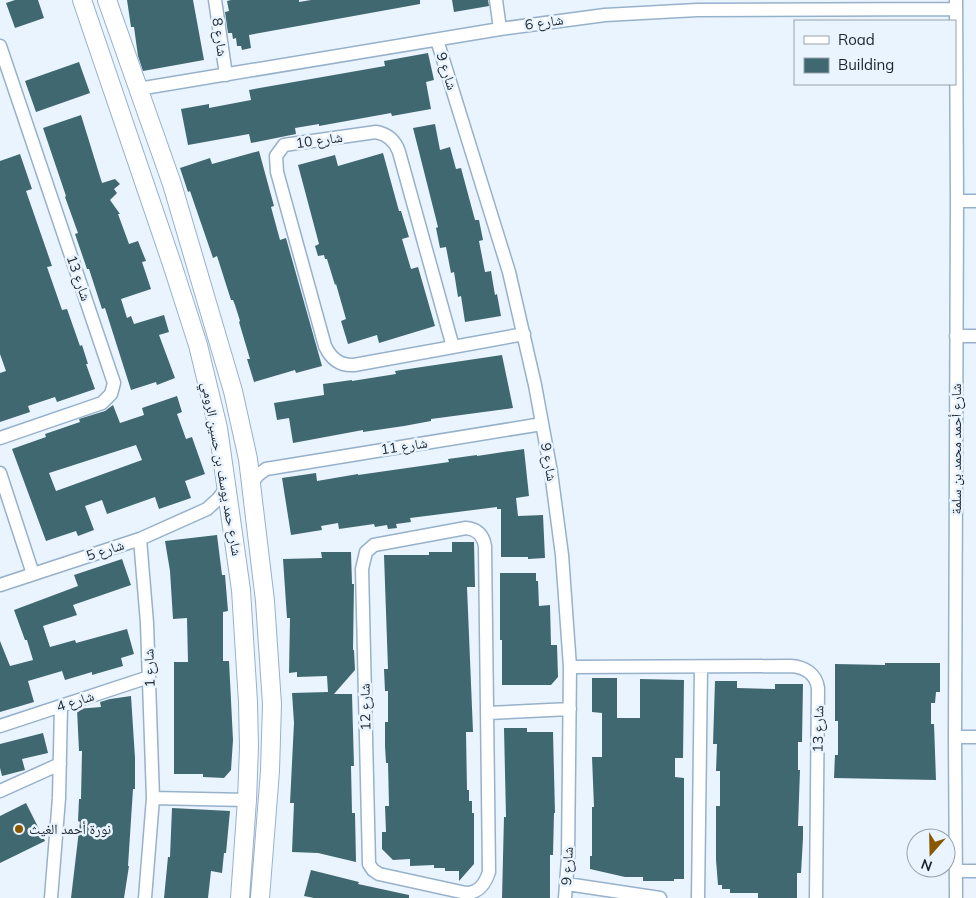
<svg xmlns="http://www.w3.org/2000/svg" width="976" height="898" viewBox="0 0 976 898" font-family="Mulish,'Noto Naskh Arabic',sans-serif">
<style>
.building{fill:#406870;fill-rule:evenodd}
.lines{fill:none;stroke-linecap:round;stroke-linejoin:round}
.street-casing{stroke:#97b1cb;stroke-width:15}
.secondary-casing{stroke:#97b1cb;stroke-width:20}
.street{stroke:#fff;stroke-width:12}
.secondary{stroke:#fff;stroke-width:18}
.poi-dot{fill:#895800;stroke:#e9f4fe;stroke-width:2}
.labels{text-anchor:middle;stroke-width:5;stroke-linejoin:round;paint-order:stroke}
.street-label{font-size:14px;fill:#1b252f;stroke:#e9f4fe}
.poi-label{font-size:14px;fill:#1b252f;stroke:#e9f4fe;text-anchor:start}
</style>
<rect width="100%" height="100%" fill="#e9f4fe"/>
<path class="building" d="M15,0H38L44,18L15,28L6,3Z
M127,0H193L204,60L143,71L138,56L134,27H131Z
M231,0H299V2L311,0H420V4L249,35L251,48L242,50L241,46H237L236,38L233,39L232,33H228L225,12L229,11L227,1Z
M452,0H488L489,6L454,12Z
M428,53L434,80L426,82L431,109L392,116L391,113L319,126V124L295,128L296,134L251,143L249,134L188,145L181,109L209,104V108L251,100L249,90L385,66L384,61Z
M79,62L90,93L36,112L25,81Z
M81,115L102,183L115,179L120,184L114,189L117,193L110,200L120,214H118L129,244L138,241L146,261L142,262L151,289L121,299L127,318L131,316L134,324L164,315L169,332L159,335L175,378L157,385L156,382L131,390L105,308L102,309L89,269H87L75,234L78,233L65,197L66,196L43,128Z
M435,124L440,150L450,147L456,169L461,168L475,220H479L483,240L479,241L485,272L491,271L495,295L497,294L501,316L465,322L461,296L458,297L454,272L451,273L446,247L440,248L436,228L438,227L413,128Z
M259,151L274,206L271,207L280,240L286,238L322,366L296,373L295,370L254,382L247,359H250L239,322L240,321L235,305L233,300H231L217,256L213,258L190,191L188,192L180,168L210,158L212,164Z
M383,153L399,211H401L409,237L402,239L411,269L418,267L435,326L379,343L377,335L348,344L341,321L346,319L336,284L335,285L327,259H325L324,255L318,256L315,246L319,244L298,165L335,155L338,166Z
M20,154L32,189L26,191L52,266L47,267L62,310L67,309L80,346L82,345L88,364H86L95,389L57,402L55,397L28,406L30,412L0,422V373L6,371L0,354V161Z
M502,355L513,408L431,419V421L404,426L363,432V430L293,443L289,418L277,420L274,403L324,395L323,384L352,380V381L396,374L395,371Z
M177,396L182,412L177,414L186,439L192,437L205,474L185,481L191,498L159,509L155,497L107,514L102,500L85,506L94,530L78,536L76,531L46,541L12,449L46,437L45,434L80,422L79,419L105,411L113,405L120,423L144,415L142,408ZM136,445L142,460L56,491L49,473Z
M524,449L529,496L516,498L518,516L543,515L545,558L528,559V557H501V509H497V507L410,518L411,522L396,524L397,528L388,529L387,525L375,527L374,524L339,529L338,523L321,526L322,530L291,535L282,478L316,473L317,481L358,474V475L449,462L448,459L477,455V456Z
M217,535L222,575H225L228,611L223,612V661H229L233,740L231,770L224,778L203,777V774H174V662H188L187,618L173,619L170,571L165,541Z
M452,542H474L475,587H467L473,732H466L467,790H469V801H472V813H474V864L459,881V871H445V868H434V865L410,866V859L393,860L382,849V832H386L385,806H389L388,763H386L385,746V722H388V691H385L384,669H388L384,555H429V552H452Z
M321,552H351L352,584H354L353,650H354L355,670L334,694H352L354,766H351L352,813H355L356,862L318,853L292,852L294,803H290L294,723L292,693L328,692L327,676L297,677V672L289,673L290,618H287L283,559L322,558Z
M122,559L131,585L73,605L77,615L43,626L50,647L75,640L76,643L127,629L134,654L121,658L123,666L92,675V672L65,680L62,671L28,681L34,702L0,712V641L10,666L33,660L27,640H25L14,610L78,586L74,575Z
M500,573H536V581H538L539,606L550,605L551,645H557L558,677L551,685H502V640H500Z
M885,663H940V692H936L935,703H931V724H934L936,780L834,778L835,755H838V721H835V664L885,665Z
M592,678H617V718H640V679L684,680L683,758H675V777L684,778V879H674V881H643V877H625L590,869V856H592V807H594L592,757H602V713L592,712Z
M715,681H737V688L775,689V684H803L802,742H798V770H800L798,826H803V838L801,873H797V898H758V893H730V889H722V885H718L716,860V806H720V771H716L717,744H713Z
M131,696L135,758V789H133L128,866H129L124,898H71L80,822L78,821L79,799H81L82,751H79L77,709L101,707L100,702L110,699Z
M504,728H527V732H553L555,813H554L553,855H550V898H502L504,817H506Z
M43,733L48,753L22,759L25,770L2,776L0,768V744Z
M26,803L45,841L0,863V816Z
M172,808L230,811L226,853H224L222,873L211,871L208,898H164L168,857H170Z
M311,870L359,882L358,884L409,895V898H314L304,896Z"/>
<g class="lines">
<defs>
<path id="street" d="M215,0L226,75
M496,0L500,29
M956,0L957,201L955,737L956,898
M437,40L509,272L535,385L551,472L562,555L570,667L568,858L565,898
M0,46L114,383L111,394L102,403L0,438
M138,89L500,29L605,15L697,10L956,9
M957,201H976
M956,336H976
M453,347L399,152C395,140 387,134 376,132L284,145L276,156L277,172L325,346C331,359 340,366 354,365L524,334
M0,473L33,574
M251,484L258,475L266,469L542,424
M466,528C477,529 483,535 485,546L489,872C485,884 479,893 466,893L379,874L373,870L369,864L362,569L366,552L374,545Z
M140,539L147,623L153,798L145,898
M0,585L140,539L207,509L218,499L227,487
M570,667L791,666C805,667 816,674 818,688L816,898
M488,713L570,709
M0,726L149,677
M955,737H976
M0,791L60,764
M153,798L247,800
M956,871H976
M567,884L660,898
M51,898L59,798L61,706
M698,898L701,667"/>
<path id="secondary" d="M82,0L172,264L198,345L218,428L241,590L248,702L249,747L247,800L240,898
M107,0L172,184L233,391L248,459L265,601L272,704L270,771L260,898"/>
</defs>
<use href="#street" class="street-casing"/>
<use href="#secondary" class="secondary-casing"/>
<use href="#street" class="street"/>
<use href="#secondary" class="secondary"/>
</g>
<circle class="poi-dot" cx="19" cy="829" r="5"/>
<g class="labels">
<g class="street-label">
<text transform="translate(544 22) rotate(-8)" y="5">شارع 6</text>
<text transform="translate(220 37) rotate(82)" y="5">شارع 8</text>
<text transform="translate(447 71) rotate(72)" y="5">شارع 9</text>
<text transform="translate(319 140) rotate(-8)" y="5">شارع 10</text>
<text transform="translate(79 278) rotate(71)" y="5">شارع 13</text>
<text transform="translate(404 446) rotate(-9)" y="5">شارع 11</text>
<text transform="translate(956 449) rotate(-90)" y="5">شارع أحمد محمد بن سلمة</text>
<text transform="translate(549 462) rotate(80)" y="5">شارع 9</text>
<text transform="translate(222 469) rotate(80)" y="5">شارع حمد يوسف بن حسين الرومي</text>
<text transform="translate(105 550) rotate(-18)" y="5">شارع 5</text>
<text transform="translate(149 668) rotate(-92)" y="5">شارع 1</text>
<text transform="translate(75 701) rotate(-18)" y="5">شارع 4</text>
<text transform="translate(365 707) rotate(-91)" y="5">شارع 12</text>
<text transform="translate(818 729) rotate(-89)" y="5">شارع 13</text>
<text transform="translate(567 866) rotate(-87)" y="5">شارع 9</text>
</g>
<g class="poi-label">
<text x="29" y="834">نورة أحمد الغيث</text>
</g>
</g>
<rect x="794" y="20" width="162" height="65" fill="#e9f4fe" stroke="#97a1ab"/>
<rect x="804" y="36" width="25" height="8" fill="#ffffff" stroke="#97a1ab"/>
<text x="838" y="45" font-size="15" fill="#1b252f">Road</text>
<rect x="804" y="58" width="25" height="15" fill="#406870" stroke="#97a1ab"/>
<text x="838" y="70" font-size="15" fill="#1b252f">Building</text>
<g transform="translate(931 853) rotate(200)"><circle r="24" fill="#e9f4fe" stroke="#97a1ab"/>
<path d="M0-4L9 19L0 12L-9 19Z" fill="#895800"/>
<text y="-8" font-size="14" font-weight="bold" text-anchor="middle" fill="#1b252f">N</text>
</g>
</svg>
